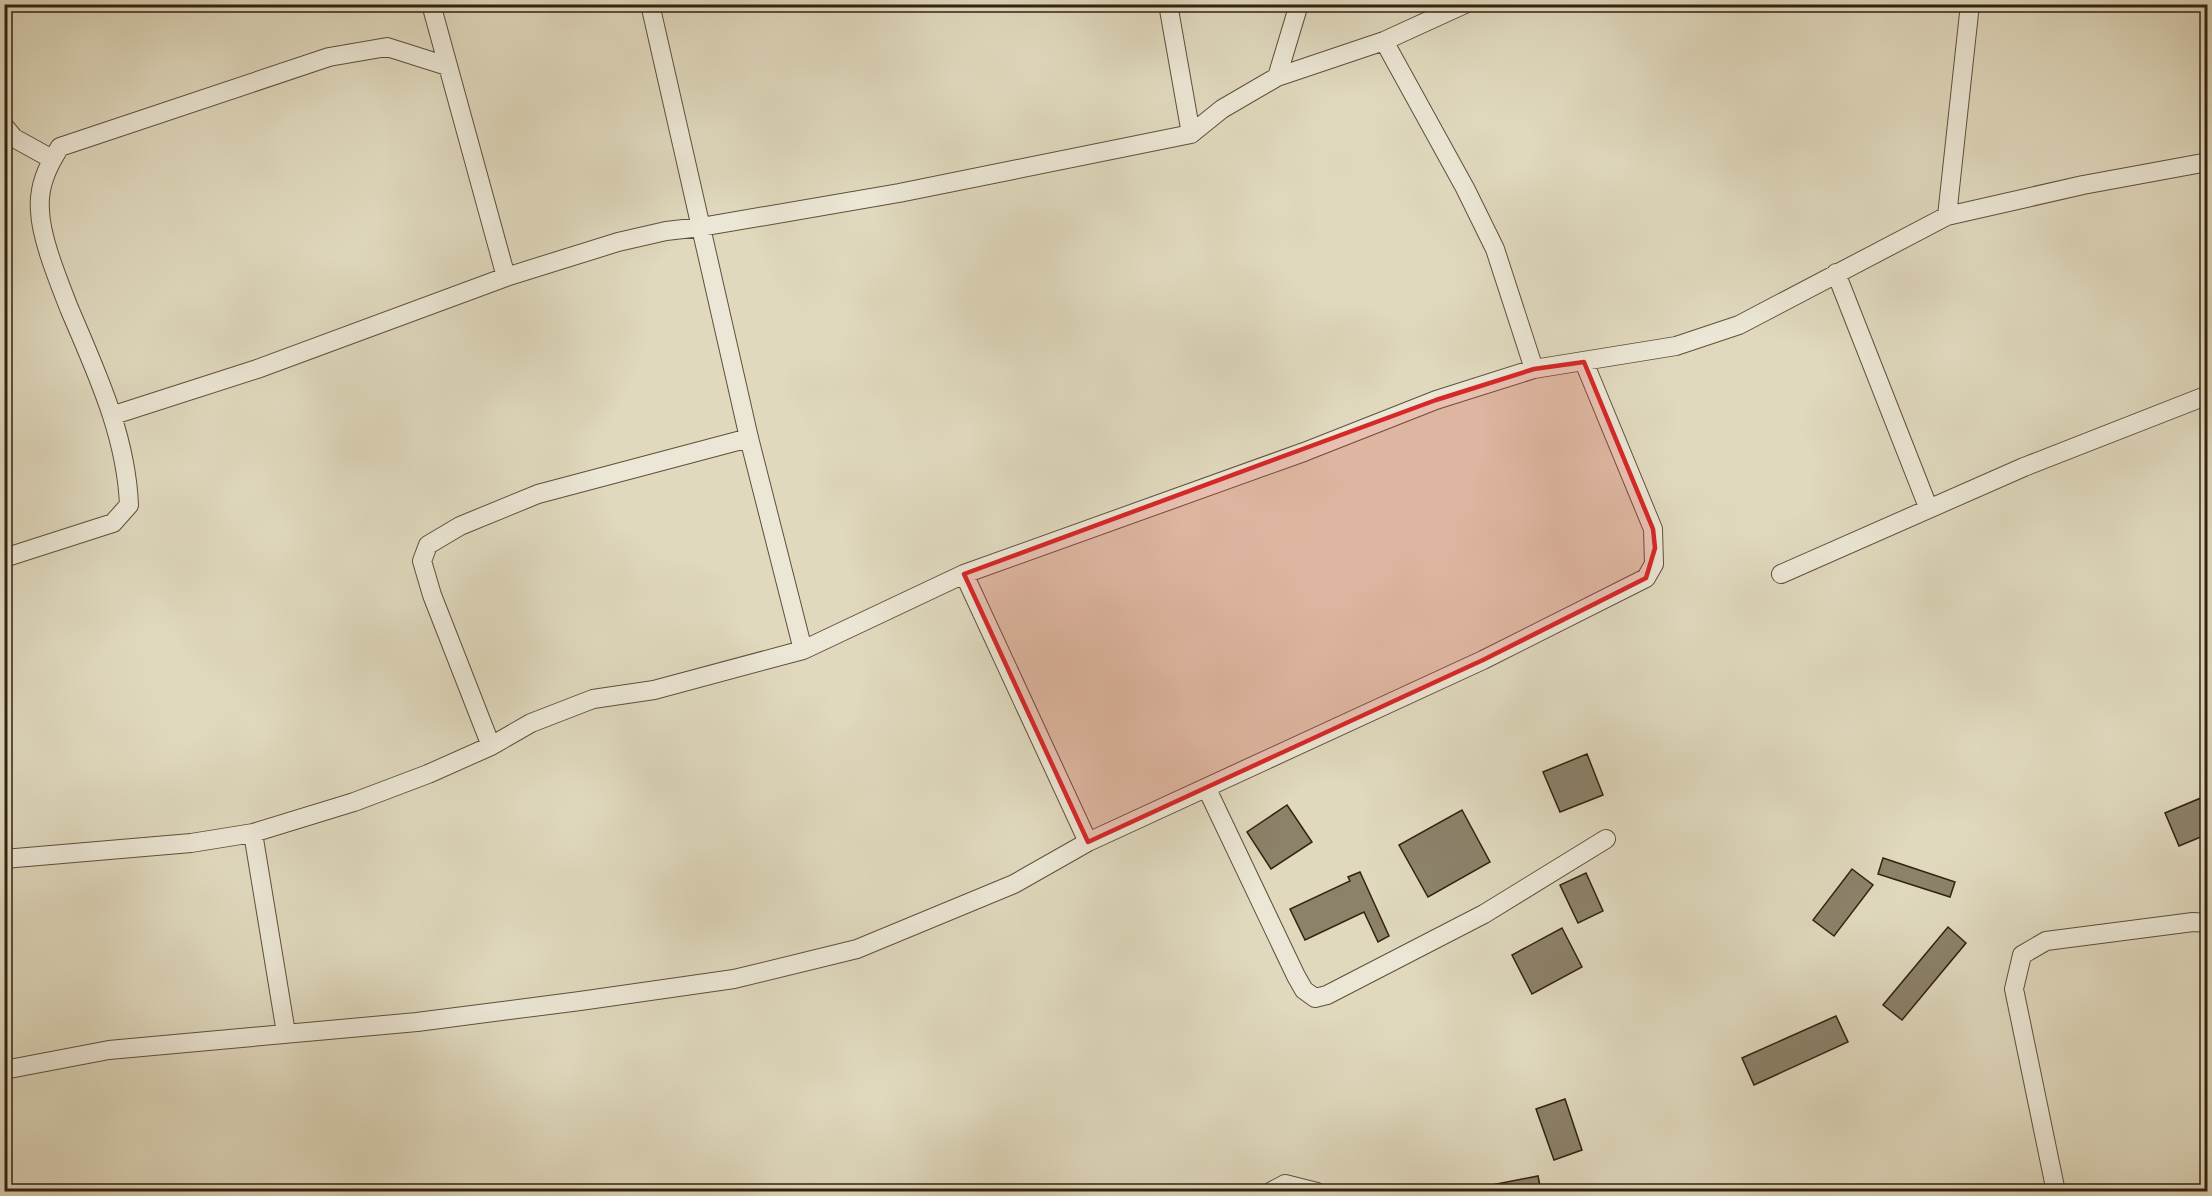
<svg xmlns="http://www.w3.org/2000/svg" width="2212" height="1196" viewBox="0 0 2212 1196" font-family="'IM FELL English',serif">
<style>
.building{fill:#8c826a;stroke:#32230e;stroke-width:1.5}
.lines{fill:none;stroke-linecap:round;stroke-linejoin:round}
.minor-casing{stroke:#5e503a;stroke-width:20}
.minor{stroke:#ebe6d5;stroke-width:18}
.marked{fill:#d62828;fill-opacity:0.2;stroke:#d62828;stroke-width:4.5;stroke-linejoin:round}
</style>
<rect width="100%" height="100%" fill="#e0d9be"/>
<filter id="stains"><feTurbulence type="fractalNoise" baseFrequency=".00333" numOctaves="4"/><feColorMatrix values="0 0 0 0 .2 0 0 0 0 .09 0 0 0 0 .02 0 0 0 .5 -.17"/></filter>
<radialGradient id="worn" r=".72"><stop offset=".6" stop-color="#630" stop-opacity="0"/><stop offset="1" stop-color="#630" stop-opacity=".3"/></radialGradient>
<path class="building" d="M1587,754L1603,795L1560,812L1543,772Z
M2208,795V834L2179,846L2165,813Z
M1287,805L1312,842L1271,869L1247,832Z
M1462,810L1490,862L1428,897L1399,845Z
M1883,858L1955,882L1950,897L1878,874Z
M1852,869L1873,885L1834,936L1813,920Z
M1360,872L1389,936L1378,942L1364,912L1305,940L1290,909L1350,881L1348,877Z
M1586,873L1603,911L1578,923L1560,885Z
M1948,927L1966,943L1902,1020L1883,1005Z
M1562,928L1582,967L1532,994L1512,955Z
M1836,1016L1848,1042L1754,1085L1742,1058Z
M1565,1099L1582,1150L1554,1160L1536,1109Z
M1538,1176L1541,1191H1491V1185Z"/>
<g class="lines">
<defs>
<path id="minor" d="M431,4L506,277
M650,4L749,438L803,650
M1168,4L1191,134
M1384,41L1465,188L1495,249L1534,369
M1277,77L1299,4
M4,126L14,138L52,159
M1947,216L1970,4
M1836,273L1928,507
M114,415L257,369L506,277L618,242L666,231L701,227L899,193L1191,134L1222,109L1277,77L1384,41L1465,4
M4,558L113,523L129,505C126,434 96,372 69,308C59,282 41,239 40,211C38,187 47,167 60,147L329,57L387,47L447,66
M964,574L1088,842
M1781,574L2024,467L2208,395
M491,746L432,595L422,561L428,545L460,526L538,494L749,438
M1207,789L1296,976L1304,990L1315,998L1327,995L1484,914L1606,839
M253,833L286,1033
M4,859L191,843L253,833L354,802L428,774L491,746L531,723L593,699L654,690L803,650L964,574L1304,452L1436,400L1534,369L1676,346L1739,325L1947,216L2083,185L2208,162
M4,1070L109,1050L417,1022L580,1001L734,979L857,949L1014,884L1088,842L1483,660L1646,578L1654,564L1653,529L1584,362
M1270,1192L1285,1184L1317,1192
M2056,1192L2014,989L2022,955L2046,941L2193,922L2208,923"/>
</defs>
<use href="#minor" class="minor-casing"/>
<use href="#minor" class="minor"/>
</g>
<path class="marked" d="M1584,362L1653,529L1655,548L1646,578L1483,660L1088,842L964,574L1436,400L1534,369Z"/>
<rect width="2212" height="1196" fill="none" stroke="#e0d9be" stroke-width="24"/>
<rect x="6" y="6" width="2200" height="1184" fill="none" stroke="#32230e" stroke-width="3"/>
<rect x="12" y="12" width="2188" height="1172" fill="none" stroke="#32230e" stroke-width="1.5"/>
<rect width="100%" height="100%" filter="url(#stains)"/>
<rect width="100%" height="100%" fill="url(#worn)"/>
</svg>
